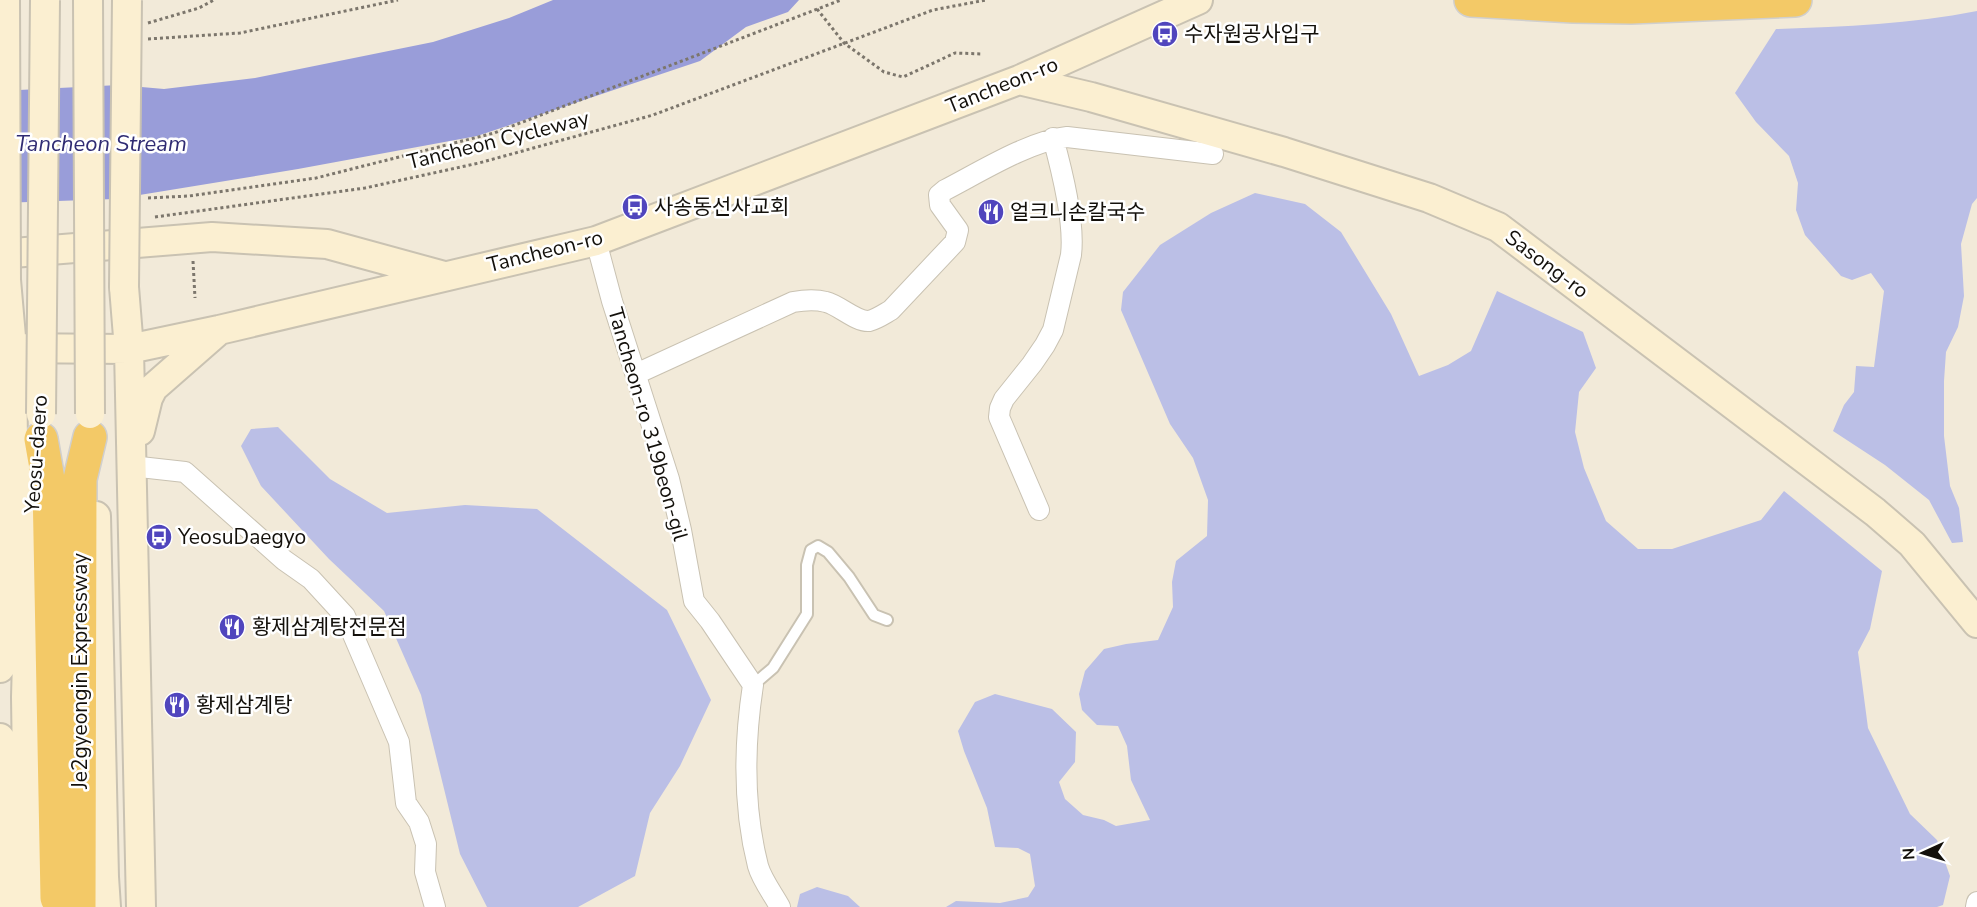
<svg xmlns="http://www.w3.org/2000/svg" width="1977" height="907" viewBox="0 0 1977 907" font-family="'Nunito Sans','Noto Sans KR',sans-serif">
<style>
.green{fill:#bbbfe6}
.water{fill:#999dd9}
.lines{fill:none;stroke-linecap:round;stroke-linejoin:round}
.lane-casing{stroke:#c9c2b2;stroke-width:14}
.street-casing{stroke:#c9c2b2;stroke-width:22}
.secondary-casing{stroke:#c9c2b2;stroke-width:32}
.highway-casing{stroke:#d0cfce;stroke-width:36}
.path{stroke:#7c766c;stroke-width:3;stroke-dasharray:3 3;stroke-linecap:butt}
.lane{stroke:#fff;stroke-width:10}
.street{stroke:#fff;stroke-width:20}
.secondary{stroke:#fbefd1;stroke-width:28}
.highway{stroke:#f3c967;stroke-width:33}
.secondary-bridge-casing{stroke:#c9c2b2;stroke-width:32;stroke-linecap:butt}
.secondary-bridge{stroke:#fbefd1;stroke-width:28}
.labels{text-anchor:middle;stroke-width:5;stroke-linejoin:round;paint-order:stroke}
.poi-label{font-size:21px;fill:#13100b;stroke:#fff;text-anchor:start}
.street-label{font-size:21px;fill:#13100b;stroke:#fff}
.water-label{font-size:22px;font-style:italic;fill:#302c73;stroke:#fff}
</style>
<rect width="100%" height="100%" fill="#f2ead9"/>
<path class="green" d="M1977,11V198L1972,204L1961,244L1964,296L1958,327L1946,352L1944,381V436L1950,486L1959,508L1963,542L1952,543L1929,500L1885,465L1833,431L1844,405L1854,392L1856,366L1874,367L1884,291L1871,273L1852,280L1841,276L1805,235L1796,210L1798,183L1789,156L1756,122L1735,93L1776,29C1844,27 1910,24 1977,11Z
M1255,193L1305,204L1341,232L1391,314L1419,376L1448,365L1471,351L1497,291L1583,332L1596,368L1579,392L1575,432L1584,468L1606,521L1638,549H1672L1761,520L1784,491L1882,571L1870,629L1858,652L1868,728L1910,814L1937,840L1950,876L1943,905L1937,907H946L956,901L1000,903L1028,897L1035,886L1030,854L1018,848L995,847L987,808L964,751L958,731L975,702L995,694L1052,709L1076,732L1075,762L1059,782L1065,799L1083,815L1104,820L1116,826L1150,820L1131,780L1127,746L1118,726L1097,725L1082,710L1079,694L1085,671L1104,649L1126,644L1158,640L1173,607L1172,582L1176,561L1207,536L1208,500L1193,458L1170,424L1121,310L1123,292L1160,245L1211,213Z
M278,427L330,479L387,513L465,505L537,509L667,610L711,700L680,766L650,813L635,876L578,907H487L460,854L421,695L384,611L329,559L261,486L241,446L251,429Z
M817,887L848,896L860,907H797L800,894Z"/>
<path class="water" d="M553,0H799L788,12L746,27L700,61L477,136L298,169L115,199L0,203L19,90L119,85L164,89L255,78L433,42L509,18Z"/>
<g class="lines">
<defs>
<path id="lane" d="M753,685L773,668L807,614V565L811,550L818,546L828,552L849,577L874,615L887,620"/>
<path id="street" d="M596,241L612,301L669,479L681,530L694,601L710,621L753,685C744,744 743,807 758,866C762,880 773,894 780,907
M636,374L793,302C804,300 815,299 826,302C839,305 856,322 869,321C877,319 884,314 891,310L955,242L958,230L940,205L939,195L945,190C980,172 1029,141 1067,137L1213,154
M131,466L185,472L284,560L311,579L345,616L399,742L406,803L419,822L426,844L425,872L435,907
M1039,510L999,417L1000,408L1004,399L1032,364L1045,345L1053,330L1071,255C1075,222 1062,171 1053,138
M1976,907L1977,902"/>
<path id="secondary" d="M1019,80L1091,97L1284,152L1429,198L1498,227L1875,512L1912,544L1977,623
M0,254L212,237L327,244L444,276
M124,287L129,349L141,907
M0,348L129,349L219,330L596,241L1019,80L1198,0
M140,431L148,398L153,388L217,332
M96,516L104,877L106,907
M0,668L13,447L12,348L6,280
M0,738L3,907
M29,907L26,697L32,482L39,448"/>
<path id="highway" d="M1471,0L1573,6L1631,7L1795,0
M41,439L49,485L57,898
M79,907L80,479L90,437"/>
</defs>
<use href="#lane" class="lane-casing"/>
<use href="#street" class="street-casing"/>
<use href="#secondary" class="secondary-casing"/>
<use href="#highway" class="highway-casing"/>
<path class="path" d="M817,9L844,43L884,72L903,77L955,53L983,54
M148,23L199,8L214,0
M148,39L240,33L398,0
M148,198L189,196L316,178L494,133L841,0
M155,217L365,188L479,163L653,115L933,10L986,0
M193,261L195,298"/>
<use href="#lane" class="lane"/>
<use href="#street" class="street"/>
<use href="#secondary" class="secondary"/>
<use href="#highway" class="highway"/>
<defs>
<path id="secondary-bridge" d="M5,0L6,280
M88,0L90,414
M124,287L127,0
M41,414L45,0"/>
</defs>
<use href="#secondary-bridge" class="secondary-bridge-casing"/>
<use href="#secondary-bridge" class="secondary-bridge"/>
</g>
<defs>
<symbol id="bus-disc" viewBox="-11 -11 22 22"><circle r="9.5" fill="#5045bd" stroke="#fff"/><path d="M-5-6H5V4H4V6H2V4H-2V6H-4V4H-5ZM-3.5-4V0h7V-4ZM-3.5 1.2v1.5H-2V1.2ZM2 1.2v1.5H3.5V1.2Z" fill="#fff"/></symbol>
<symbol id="restaurant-disc" viewBox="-11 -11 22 22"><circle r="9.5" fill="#5045bd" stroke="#fff"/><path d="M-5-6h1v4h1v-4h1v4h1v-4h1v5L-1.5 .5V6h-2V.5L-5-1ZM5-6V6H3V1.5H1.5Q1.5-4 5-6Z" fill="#fff"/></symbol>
</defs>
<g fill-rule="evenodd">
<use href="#bus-disc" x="1150" y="19" width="30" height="30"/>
<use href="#bus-disc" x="620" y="192" width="30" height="30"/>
<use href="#restaurant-disc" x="976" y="197" width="30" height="30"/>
<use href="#bus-disc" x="144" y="522" width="30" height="30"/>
<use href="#restaurant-disc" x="217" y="612" width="30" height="30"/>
<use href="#restaurant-disc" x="162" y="690" width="30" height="30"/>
</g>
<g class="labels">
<g class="poi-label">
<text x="1184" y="41">수자원공사입구</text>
<text x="654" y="214">사송동선사교회</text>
<text x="1010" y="219">얼크니손칼국수</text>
<text x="178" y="544">YeosuDaegyo</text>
<text x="252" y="634">황제삼계탕전문점</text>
<text x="196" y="712">황제삼계탕</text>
</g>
<g class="street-label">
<text transform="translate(1002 85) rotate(-22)" y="7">Tancheon-ro</text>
<text transform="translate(498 140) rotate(-14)" y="7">Tancheon Cycleway</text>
<text transform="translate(545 251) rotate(-14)" y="7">Tancheon-ro</text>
<text transform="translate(1547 264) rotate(37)" y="7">Sasong-ro</text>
<text transform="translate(648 424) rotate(74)" y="7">Tancheon-ro 319beon-gil</text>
<text transform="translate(36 454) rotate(-86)" y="7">Yeosu-daero</text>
<text transform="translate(80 671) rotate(-90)" y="7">Je2gyeongin Expressway</text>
</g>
<g class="water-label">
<text x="101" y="151">Tancheon Stream</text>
</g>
</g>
<g transform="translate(1923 853) rotate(266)" stroke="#ffffff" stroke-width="4.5" paint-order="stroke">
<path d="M0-4.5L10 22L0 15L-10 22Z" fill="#13100b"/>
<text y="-9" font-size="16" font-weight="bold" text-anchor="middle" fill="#13100b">N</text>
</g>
</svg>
